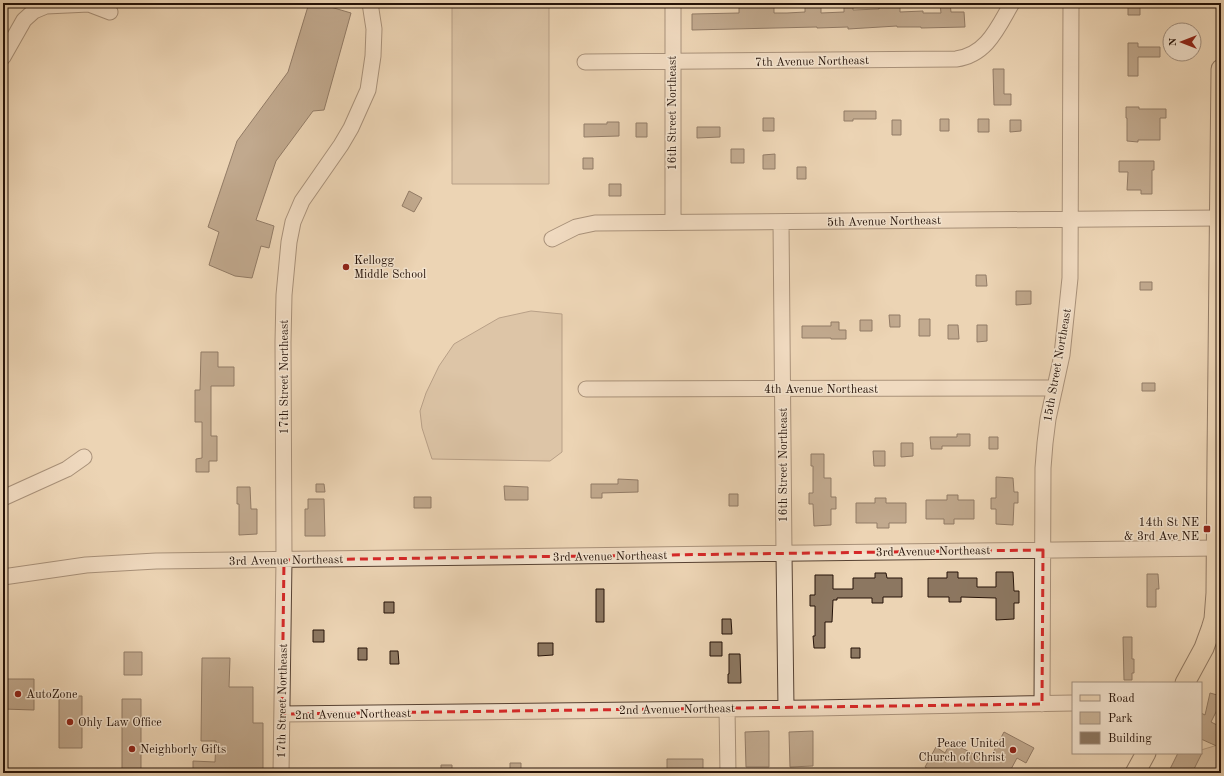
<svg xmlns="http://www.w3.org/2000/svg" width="1224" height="776" viewBox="0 0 1224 776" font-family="'Old Standard TT',serif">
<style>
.green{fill:#cab397;stroke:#786250}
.building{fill:#8c7761;stroke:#251208}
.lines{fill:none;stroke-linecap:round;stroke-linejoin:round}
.minor-casing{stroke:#574233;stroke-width:17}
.major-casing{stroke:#251208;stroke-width:21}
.minor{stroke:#f3e3ce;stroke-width:15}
.major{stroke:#ecd4b4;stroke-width:19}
.marked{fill:none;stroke:#d62828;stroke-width:3;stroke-dasharray:8 5;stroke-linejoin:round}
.poi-dot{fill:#8f2418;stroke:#f3e3ce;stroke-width:1.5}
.labels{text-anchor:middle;stroke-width:3;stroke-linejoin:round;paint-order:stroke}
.street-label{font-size:12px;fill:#251208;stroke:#f3e3ce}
.poi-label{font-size:12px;fill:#251208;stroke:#f3e3ce;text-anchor:start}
</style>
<rect width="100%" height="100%" fill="#ecd4b4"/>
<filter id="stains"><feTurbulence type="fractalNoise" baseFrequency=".005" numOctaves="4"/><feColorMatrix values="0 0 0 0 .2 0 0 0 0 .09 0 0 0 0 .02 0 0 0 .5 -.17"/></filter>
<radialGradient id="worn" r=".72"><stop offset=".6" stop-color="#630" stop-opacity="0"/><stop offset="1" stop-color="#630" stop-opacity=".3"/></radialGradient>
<path class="green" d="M452,6H549V184H452Z
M531,311L562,314V452L550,461L432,459L422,428L420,411L426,393L439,366L454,344L499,318Z
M1221,744V773H1190L1201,753V750Z"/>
<path class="building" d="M309,3H317L351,13L324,110L313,111L276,161L256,220L274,226L269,248L261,246L252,278L235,276L209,265L219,232L208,227L237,141L288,72Z
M739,3H774V13H787L805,12V7L821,6V13L844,12V3H853V10L879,9V3H900V12L923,11V13H941L940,3H950L951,12H964L965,27L921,28V27H897V26L848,29V27L817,28V27L692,30V14L739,13Z
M1128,3H1140V15H1128Z
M1128,43H1138V47H1160V57H1138V76H1128Z
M993,69H1004V94H1011V105H994Z
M1126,107H1139V109H1166V118H1160V140H1138V142L1127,141V118H1126Z
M844,111H876V119H853V121H844Z
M763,118H774V131H763Z
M940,119H949V131H940Z
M978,119H989V132H978Z
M892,120H901V135H892Z
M1010,120H1021V131L1010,132Z
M607,122H619V136L584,137V124H607Z
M636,123H647V137H636Z
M697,127H720V137L697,138Z
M731,149H744V163H731Z
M775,154V169H763V155Z
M583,158H593V169H583Z
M1119,161H1154V170H1152V194H1141V190H1127L1128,172H1119Z
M797,167H806V179H797Z
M609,184H621V196H609Z
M409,191L422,198L414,212L402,206Z
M976,275H986L987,286H976Z
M1140,282H1152V290H1140Z
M1016,291H1031V304L1016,305Z
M889,315H900V327H890Z
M919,319H930V336H919Z
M860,320H872V331H860Z
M831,322H839V330H846V339H831V338H802V326H831Z
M948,325H958L959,339H948Z
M977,325H987V341L977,342Z
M201,352H218V367H234V386H211V436H217V461H209V472H196V459L202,458V422H195V390H200Z
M1142,383H1155V391H1142Z
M957,434H970V446H942V449H931L930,437H957Z
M989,437H998V449H989Z
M901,443H913V456L901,457Z
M873,451H885V466H874Z
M811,454H824V478H831V497H836V509H831V525L814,526L813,504H809V493H813V466H811Z
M996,477L1013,478L1014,492H1018V503H1014L1013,525L996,524V509H991V498H996Z
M618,479L638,480V492L602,493V498H591V484H618Z
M316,484H324L325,492H316Z
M504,486L528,487V500H505Z
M237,487H250L251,509H257V534L239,535V504H237Z
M729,494H738V506H729Z
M947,495H958V500H974V519H954V524H944V519H926V500H947Z
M414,497H431V508H414Z
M875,498H886V503H906V523H889V528H877V523H856V503H875Z
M308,499H324L325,536H305V509H308Z
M947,572H958V578H977V587H996V572H1013L1014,591H1019V603H1014V619L996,620V598L961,597V602H949V597H928V578H947Z
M875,573H886L887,578H902V597H883V603H872V598H837V600H833L832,622H825V648H814L813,636H815V606H810V595H815V575H833V589H853V578H875Z
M1147,574H1158L1159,589H1156V607H1147Z
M596,589H604V622H596Z
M384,602H394V613H384Z
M722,619H731L732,634H722Z
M313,630H324V642H313Z
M1123,637H1132V659H1134V673H1132V680H1124Z
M710,642H722V656H710Z
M538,643H553V655L538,656Z
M358,648H367V660H358Z
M851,648H860V658H851Z
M390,651H398L399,664H390Z
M124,652H142V675H124Z
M729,654H740L741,683H728V674H729Z
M202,658H230L229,687H253V723H263V773H193V761L215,762L216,741H201Z
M3,679H34V710L3,709Z
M1210,693L1221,696V706H1219L1211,722L1221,727V748L1201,739V713L1205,715Z
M59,696H82V748H59Z
M122,699H141V772H122Z
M769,731V767H746L745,732Z
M813,731V766L790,767L789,732Z
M1004,732L1034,748L1026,763L1017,758L1009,773H936L925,767L936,747L945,753L951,742L988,762Z
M1178,753H1202L1192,773H1168Z
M667,759H703V773H667Z
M510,763H521V773H510Z
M441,765H452V773H441Z"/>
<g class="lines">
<defs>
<path id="minor" d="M673,3V222
M3,57L24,20L34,11L46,6L89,4L110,12
M585,62L956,59C987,55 998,27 1012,3
M781,222L784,554L786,708
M552,239L576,227L595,223L1220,218
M586,389L1055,388
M3,498L67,469L84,457
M3,577L86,565L156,561L1217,548
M1042,704L1043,468L1045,443L1048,419L1062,355L1070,278L1071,3
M727,709L728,773
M282,714L815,708L1073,703
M281,773L284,560L283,342L284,295L289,242L293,222L302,201L341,145L351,128L368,90L373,56L374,29L370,3"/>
<path id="major" d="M1185,683L1204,648L1211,629L1214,619L1216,593L1217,458L1221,69
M1135,773L1146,753"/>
</defs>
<use href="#minor" class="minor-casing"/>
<use href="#major" class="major-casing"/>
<use href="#minor" class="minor"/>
<use href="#major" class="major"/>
</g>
<path d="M0 0H1224V776H0ZM1043,550L1042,704L282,714L284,560Z" fill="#ecd4b4" fill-opacity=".55" fill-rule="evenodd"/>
<path class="marked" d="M1043,550L1042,704L282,714L284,560Z"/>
<g class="poi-dot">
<circle cx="346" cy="267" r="4"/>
<rect x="1203" y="525" width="8" height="8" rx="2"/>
<circle cx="18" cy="694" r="4"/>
<circle cx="70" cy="722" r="4"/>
<circle cx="132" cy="749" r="4"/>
<circle cx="1013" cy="750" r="4"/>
</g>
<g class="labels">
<g class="street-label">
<text transform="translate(812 61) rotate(-1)" y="4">7th Avenue Northeast</text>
<text transform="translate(672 113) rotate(-90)" y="4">16th Street Northeast</text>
<text transform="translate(884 221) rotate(-1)" y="4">5th Avenue Northeast</text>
<text transform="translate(1057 365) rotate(-80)" y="4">15th Street Northeast</text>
<text transform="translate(284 377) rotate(-90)" y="4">17th Street Northeast</text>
<text x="821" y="393">4th Avenue Northeast</text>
<text transform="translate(783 465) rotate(-90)" y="4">16th Street Northeast</text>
<text transform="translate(933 551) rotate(-1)" y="4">3rd Avenue Northeast</text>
<text transform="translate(610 556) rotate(-1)" y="4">3rd Avenue Northeast</text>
<text transform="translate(286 560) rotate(-1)" y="4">3rd Avenue Northeast</text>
<text transform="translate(282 701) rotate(-89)" y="4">17th Street Northeast</text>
<text transform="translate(677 709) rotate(-1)" y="4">2nd Avenue Northeast</text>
<text transform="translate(353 714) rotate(-1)" y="4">2nd Avenue Northeast</text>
</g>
<g class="poi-label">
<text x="354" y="264">Kellogg<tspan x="354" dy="14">Middle School</tspan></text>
<text x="1199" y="526" text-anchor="end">14th St NE<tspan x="1199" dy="14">&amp; 3rd Ave NE</tspan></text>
<text x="26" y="698">AutoZone</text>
<text x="78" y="726">Ohly Law Office</text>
<text x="1005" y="747" text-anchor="end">Peace United<tspan x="1005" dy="14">Church of Christ</tspan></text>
<text x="140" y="753">Neighborly Gifts</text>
</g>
</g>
<rect width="1224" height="776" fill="none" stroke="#ecd4b4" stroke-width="16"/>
<rect x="4" y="4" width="1216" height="768" fill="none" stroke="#251208" stroke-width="2"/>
<rect x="8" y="8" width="1208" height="760" fill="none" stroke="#251208"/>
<rect x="1072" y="682" width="130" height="72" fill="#f3e3ce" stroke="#a18f7f"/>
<rect x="1080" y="695" width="20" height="6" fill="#ecd4b4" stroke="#a18f7f"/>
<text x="1108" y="702" font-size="12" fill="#251208">Road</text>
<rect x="1080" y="712" width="20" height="12" fill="#cab397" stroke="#a18f7f"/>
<text x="1108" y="722" font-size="12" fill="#251208">Park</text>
<rect x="1080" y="732" width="20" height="12" fill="#8c7761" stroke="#a18f7f"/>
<text x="1108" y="742" font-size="12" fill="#251208">Building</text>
<g transform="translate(1182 42) rotate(270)"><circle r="19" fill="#f3e3ce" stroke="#a18f7f"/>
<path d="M0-3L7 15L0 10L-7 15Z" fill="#8f2418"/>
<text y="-6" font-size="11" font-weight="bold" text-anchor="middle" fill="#251208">N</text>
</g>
<rect width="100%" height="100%" filter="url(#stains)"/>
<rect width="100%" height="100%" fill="url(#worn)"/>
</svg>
